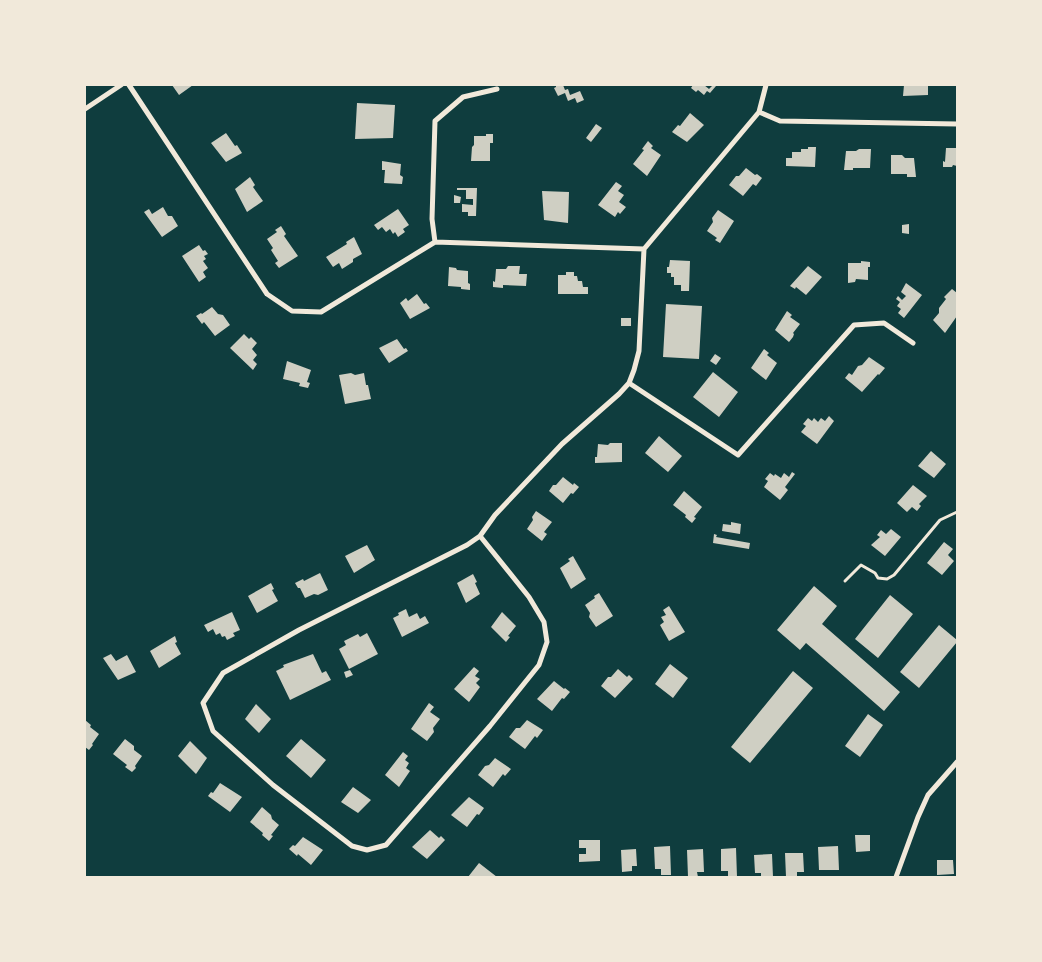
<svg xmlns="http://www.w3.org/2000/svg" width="1042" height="962" viewBox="0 0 1042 962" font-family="Georgia,serif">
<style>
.building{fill:#cfcfc3}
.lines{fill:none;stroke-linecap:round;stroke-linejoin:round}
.service{stroke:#f1e9da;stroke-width:3}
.minor{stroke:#f1e9da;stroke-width:5}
</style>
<rect width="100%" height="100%" fill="#0f3d3e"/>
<path class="building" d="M172,85H193L179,95Z
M556,85H563L565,90L568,89L570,95L580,91L584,100L577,103L575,98L568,101L565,93L558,96L554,88L556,87Z
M693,85H704L709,89L713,85L716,86L710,93L707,91L704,95L698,90L696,92L691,88Z
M904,85H928V95L903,96Z
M357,103L395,105L393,138L355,139Z
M690,113L704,125L687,142L672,132L678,125L680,126Z
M596,124L602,128L591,142L586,138Z
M226,133L235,146L237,145L242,153L226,162L211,143Z
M486,134H493V143H490V161H471L472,147L474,145V136H486Z
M648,141L653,146L651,148L661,155L647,176L633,164L644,150L642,149Z
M808,147H816L815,167L786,166V158H792V152H801V149H808Z
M946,148H957V166L953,165L952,167H943V161L945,162Z
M859,149H871L870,168H853V170H844L846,151H856Z
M891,155H902L905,158H914L916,177H907V174H891Z
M382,161L401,164L400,175L403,177L402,184L384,183L385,170H382Z
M746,168L755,175L757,174L762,178L756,186L753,184L743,196L729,185L736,176H739Z
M250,177L255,185L253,187L263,201L247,212L235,189Z
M616,182L622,186L618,191L624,195L619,202L626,207L620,214L618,212L615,217L598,205Z
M457,188H477L476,216H468V212H462V204L473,205V199H466V190H457Z
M542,191L569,192L568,223L544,220Z
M454,195L461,197L460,203H454Z
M163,207L168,216H172L178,226L162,237L144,212L149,209L152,214Z
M398,209L409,225L403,229L405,232L398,237L395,232L393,234L390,229L386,232L382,227L378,230L374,225Z
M718,210L734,221L720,243L715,240L717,238L707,231L713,222L712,218Z
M909,224V234L902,233V225Z
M281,226L286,234L284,236L298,256L279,268L275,263L278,261L271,250L273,248L267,239L277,232L275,230Z
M354,237L362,254L353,259V262L342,269L339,263L333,267L326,257L347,244L346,242Z
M199,245L203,251L205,250L208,254L204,256L206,259L203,261L208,268L203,272L206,277L199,282L182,256Z
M670,260L690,261L689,291H681V285H674V277H671V273H667V267H669Z
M861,261L870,262V267H868V280L856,279L855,282L848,283V263H861Z
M508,266H520L519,274H527L526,286L503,285V288L493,287V281L495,282L496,269H506Z
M808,266L822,277L806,295L796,287L795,289L790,286Z
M449,267L456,268L457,270L468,271V283L470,284V290L461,289V287L448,286Z
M566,272H574V276H577L578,281H582L583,287H588V294H558V275H566Z
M906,283L922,295L904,318L898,313L901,309L897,306L900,302L896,299L898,296L902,300L906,296L901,292Z
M952,289L957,293V316L945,333L933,320L939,313V308L946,299L944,297Z
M417,294L424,304L426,303L430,308L410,319L400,303L406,298L408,301Z
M666,304L702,306L699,359L663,357Z
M212,307L218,314L223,315L230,325L215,336L204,322L202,324L196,316L201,313L202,314Z
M787,311L792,315L790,317L800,324L793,333L794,334L793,337L789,342L775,330Z
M621,318H631V326H621Z
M244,334L249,339L251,337L257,343L252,349L257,355L253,360L257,364L253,370L230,348Z
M397,339L404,349L406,348L408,351L389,363L379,348Z
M764,349L769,353L767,355L777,363L766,380L751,368Z
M715,354L721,358L716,365L710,361Z
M869,357L885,368L879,375L878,374L862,392L845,378L849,373L852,375L858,366L862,365Z
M287,361L311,370L307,382L310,383L308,388L299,386L300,383L283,379Z
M713,372L738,392L719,417L693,397Z
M351,373L355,375L364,373L366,385H368L371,399L345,404L339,375Z
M829,416L834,421L817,444L801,432L806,426L803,424L808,418L812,421L814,418L818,422L821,418L825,421Z
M659,436L682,456L668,472L645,453Z
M610,443H622V462L595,463V457H597L598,444L608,445Z
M931,451L946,464L934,478L918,466Z
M792,472L795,474L785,487L788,490L780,500L764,487L768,481L765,479L770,473L774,476L775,474L781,478L784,473L789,477Z
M563,477L573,485L574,483L579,487L573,494L571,493L563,503L549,491L553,485H556Z
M913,485L927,496L919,504L921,506L917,511L912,507L907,512L897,503Z
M684,491L702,507L694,517L696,518L692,523L685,517L686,515L673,505Z
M536,511L552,522L544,532L547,534L542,541L527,529L533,520L532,517Z
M731,522L741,524L740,534L722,531L723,524L731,525Z
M891,529L901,537L885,556L871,545L880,537L877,535L881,530L886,534Z
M714,534L717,535L716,537L750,543L749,549L713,543Z
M944,542L953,549L948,555L954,561L942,575L927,563Z
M367,545L375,560L354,573L345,556Z
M573,556L586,579L571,589L560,568L570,561L568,559Z
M320,573L328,590L318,595L314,594L305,598L300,588H298L295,583L303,579L304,581Z
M473,574L477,582L475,583L480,594L466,603L457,583Z
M271,583L274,589L272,590L278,601L257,613L248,596Z
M814,586L837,606L822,624L900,692L884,711L806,643L800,650L777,630Z
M599,593L613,616L596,627L589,617L590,613L585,605L595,598L594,596Z
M890,595L913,614L878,658L855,639Z
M669,606L685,632L669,641L660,625L664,622L661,617L666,615L663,610Z
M406,609L409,617L417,613L420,619L425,616L429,623L402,637L393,618L399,615L398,613Z
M232,612L240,630L233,633L235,636L227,640L225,636L222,637L220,633L216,635L213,629L208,632L204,625Z
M502,612L516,626L508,636L510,637L506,642L491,627Z
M939,625L957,640V642L919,688L900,672Z
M367,633L378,654L349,669L339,649L346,645L344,641L358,634L360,637Z
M175,636L177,642L175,643L181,654L159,668L150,651Z
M111,654L116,661L127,655L136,672L118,680L103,658Z
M313,654L322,673L326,671L331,680L290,700L276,671L284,667L283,665Z
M670,664L688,678L673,698L655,684Z
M474,667L479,671L475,676L480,679L476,683L480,687L469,702L454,689Z
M618,669L627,677L629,675L633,679L615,698L601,686L608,677H611Z
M350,670L353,675L346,678L344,672Z
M793,671L813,688L750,763L731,747Z
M554,681L564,689L565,688L570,692L564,699L562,698L552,711L537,699Z
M429,703L434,707L430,712L440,719L433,728L434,732L427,741L411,729Z
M256,704L271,719L259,733L245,719Z
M868,714L883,725L860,757L845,746Z
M85,720L91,725L90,727L99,734L92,744L93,745L89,750L85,747Z
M527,720L543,730L537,738L535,736L525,749L509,737L516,728H520Z
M125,739L134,746V750L142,756L135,766L136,768L132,772L125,767L127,765L113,754Z
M301,739L326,760L311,778L286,756Z
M190,741L207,758L196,774L178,756Z
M403,752L408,756L405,760L409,763L406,768L410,771L399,787L385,775Z
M495,758L511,769L505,776L503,774L493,787L478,775L485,766L489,765Z
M220,783L242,797L230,812L208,796L211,792L213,793Z
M353,787L371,800L358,813L341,802Z
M469,797L484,808L479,815L477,814L467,827L451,815Z
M262,807L271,815L272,819L279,825L271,835L273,836L269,841L262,835L263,833L250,822Z
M430,830L439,838L441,836L445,840L427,859L412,847Z
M855,835H870V851L856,852Z
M303,837L323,850L311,865L298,854L297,856L289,849L293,845L295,846Z
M579,840H600V861L579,862V854H586V848H579Z
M670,846L671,875H661V869H655L654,847Z
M838,846L839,870H819L818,847Z
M736,848L737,877H728V871H721V849Z
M636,849L637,866H632V871L622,872L621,850Z
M703,849L704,872H697L698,877H688L687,850Z
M785,853H803L804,872H797V877H786Z
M772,854L773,877H761V873H755L754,855Z
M937,860H953L954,874L937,875Z
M479,863L497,877H468Z"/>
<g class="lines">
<path class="service" d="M845,581L861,565L875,573L878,578L887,579L894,575L940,520L957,512"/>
<path class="minor" d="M129,85L267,294L292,311L321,312L435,242L644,249
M85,109L121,85
M759,112L780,121L957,124
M435,242L432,219L435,121L463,97L497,89
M629,383L738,455L854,325L884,323L913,343
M480,536L529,597L544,622L547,642L539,665L490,726L386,845L367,850L352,846L273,785L213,731L203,703L223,673L299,630L467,545L480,536L495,515L562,444L619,394L629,383L634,370L639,351L644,249L759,112L766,85
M896,877L918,817L928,795L957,762"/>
</g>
<rect width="1042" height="962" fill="none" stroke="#f1e9da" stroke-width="172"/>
</svg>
